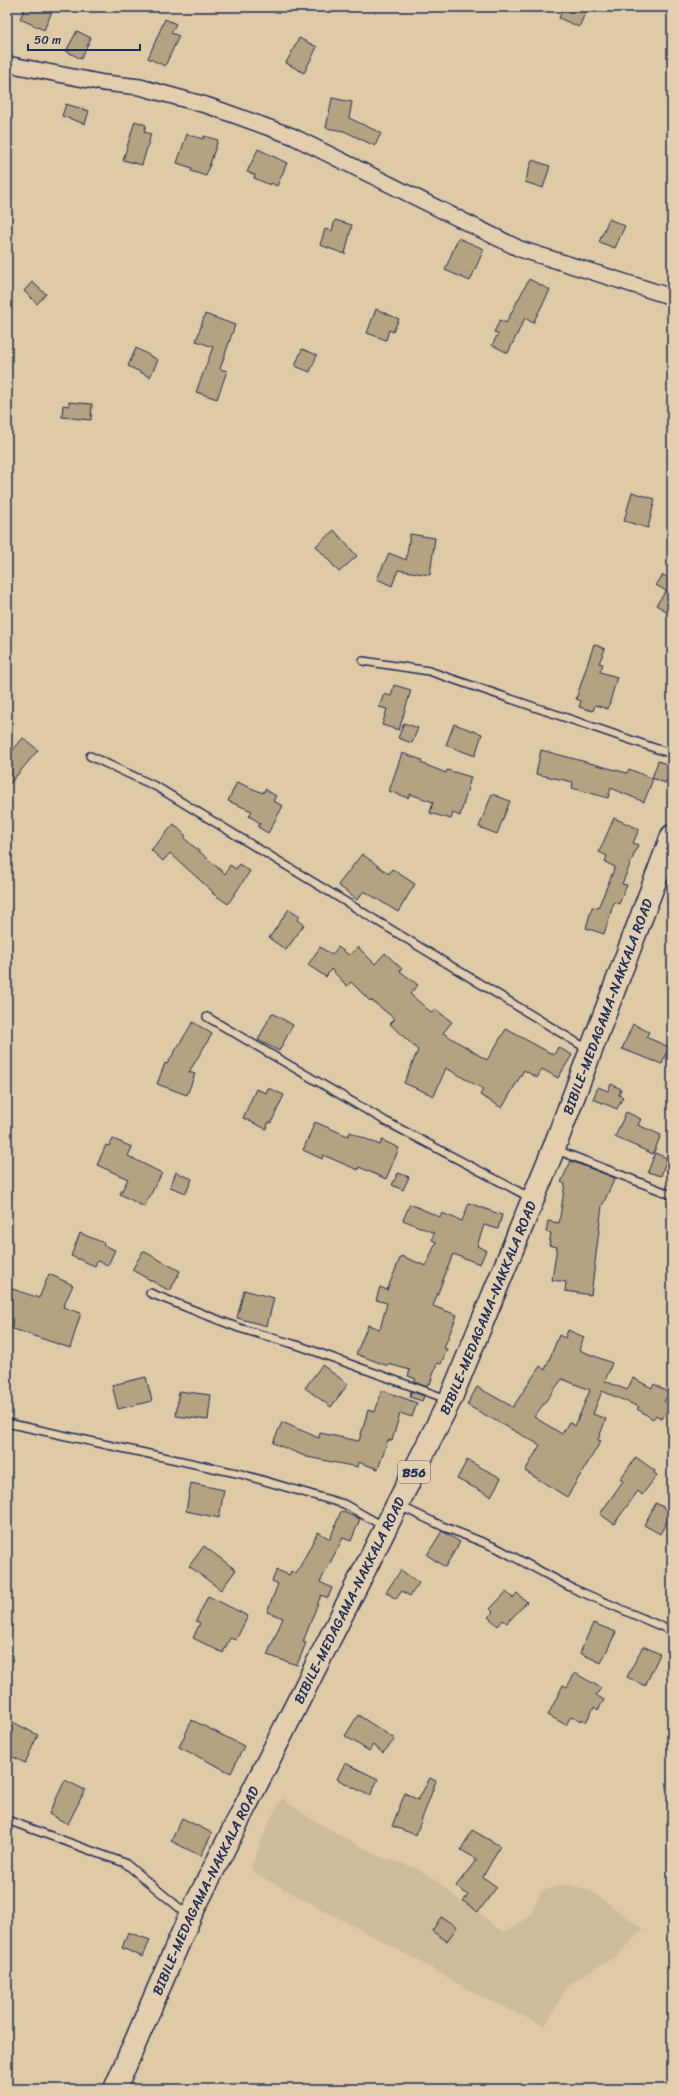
<svg xmlns="http://www.w3.org/2000/svg" width="679" height="2096" viewBox="0 0 679 2096" font-family="Sriracha,sans-serif">
<style>
.built{fill:#cebb9a}
.building{fill:#b4a281;stroke:#1b2f5e;fill-rule:evenodd}
.lines{fill:none;stroke-linecap:round;stroke-linejoin:round}
.lane-casing{stroke:#1b2f5e;stroke-width:10}
.street-casing{stroke:#1b2f5e;stroke-width:18}
.primary-casing{stroke:#1b2f5e;stroke-width:25}
.lane{stroke:#e3cead;stroke-width:7}
.street{stroke:#e3cead;stroke-width:15}
.primary{stroke:#e3cead;stroke-width:22}
.labels{text-anchor:middle;stroke-width:3.5;stroke-linejoin:round;paint-order:stroke}
.shield{fill:#e3cead;stroke:#575f76;stroke-width:1}
.shield-label{font-size:13px;font-weight:bold;fill:#1b2f5e}
.street-label{font-size:14px;fill:#1b2f5e;stroke:#e3cead}
</style>
<rect width="100%" height="100%" fill="#dfcaa6"/>
<filter id="ink" filterUnits="userSpaceOnUse"><feTurbulence type="fractalNoise" baseFrequency=".025" numOctaves="2"/><feDisplacementMap in="SourceGraphic" scale="8" xChannelSelector="R" yChannelSelector="G"/><feConvolveMatrix kernelMatrix="1 2 1 2 8 2 1 2 1" color-interpolation-filters="sRGB"/></filter>
<g filter="url(#ink)">
<path class="built" d="M282,1798L308,1817L345,1838L381,1857L416,1868L437,1881L456,1898L478,1912L502,1932L516,1926L532,1913L541,1891L565,1884L591,1891L643,1929L618,1955L569,1984L545,2026L478,1995L417,1960L256,1874L251,1868L270,1820Z"/>
<path class="building" d="M25,7H54L44,30L20,19Z
M563,7H588L579,27L559,18Z
M165,19L176,24L171,33L179,36L165,66L148,58Z
M77,31L91,38L81,59L66,51Z
M299,38L317,47L304,73L286,63Z
M332,98L352,102L349,118L381,133L375,146L344,131L326,128Z
M66,104L89,111L85,124L62,116Z
M135,121L146,125L144,132L151,134L142,165L123,160Z
M187,134L203,139L204,136L218,140L206,176L191,171L192,168L177,163Z
M258,149L287,163L277,186L271,183L270,185L254,178L255,175L247,172Z
M532,160L550,166L543,188L525,182Z
M609,219L625,226L615,248L599,242Z
M335,220L352,225L345,254L320,245L325,229L332,231Z
M458,238L484,249L470,281L445,270Z
M529,279L550,290L533,323L525,318L508,353L492,345L498,334L494,332L500,320L506,323Z
M32,282L46,294L37,304L24,291Z
M376,309L399,319L393,332L389,330L386,340L367,333Z
M205,314L235,325L220,369L227,371L217,399L196,392L213,347L196,341Z
M136,348L158,360L150,377L128,366Z
M302,349L317,355L310,372L295,366Z
M69,402L92,404L91,420L62,417L63,405L69,406Z
M632,492L655,499L648,528L624,521Z
M334,530L357,556L339,572L316,546Z
M410,534L435,538L430,575L398,570L392,586L377,579L389,553L406,560Z
M663,575L672,580V615L656,605L666,591L656,585Z
M594,644L605,649L599,663L603,664L600,672L617,677L608,709L595,705L593,711L579,707L581,701L576,699Z
M394,685L411,690L399,730L382,725L387,709L379,707L384,694L391,696Z
M404,723L418,728L412,743L398,738Z
M454,724L482,734L475,756L446,745Z
M23,738L38,750L7,787V757Z
M541,750L627,773L629,769L653,779L644,802L611,788L608,798L572,788L573,782L536,774Z
M402,753L422,760L421,763L446,773L447,770L471,777L460,816L453,813L451,819L430,813L433,802L410,794L408,798L389,791Z
M658,761L672,766V782L666,780L665,783L652,778Z
M237,782L263,793L265,789L276,796L273,801L283,806L268,833L258,827L260,823L249,816L252,811L228,801Z
M492,794L510,801L497,834L479,827Z
M614,818L639,829L633,843L638,845L622,884L627,885L619,904L614,902L604,934L586,928L592,907L598,908L615,867L605,862L607,856L599,852Z
M174,824L186,836L184,838L225,874L230,865L236,869L239,864L250,871L228,904L212,893L213,892L170,853L163,861L151,850Z
M362,854L389,874L392,869L415,884L398,912L364,891L357,900L338,885Z
M289,909L300,916L297,920L304,925L286,950L269,938Z
M320,947L332,955L338,947L349,955L358,947L375,964L385,953L402,969L400,971L418,985L410,994L432,1013L435,1009L452,1022L443,1033L487,1060L506,1029L554,1055L558,1047L572,1055L558,1078L542,1069L537,1078L524,1070L502,1108L480,1095L483,1089L446,1068L434,1096L404,1083L418,1050L390,1024L395,1019L371,1000L370,1001L351,982L347,986L331,969L326,977L308,965Z
M272,1013L293,1025L279,1051L258,1040Z
M193,1022L212,1034L189,1072L195,1074L187,1095L157,1084L165,1063L167,1064Z
M633,1024L649,1032L646,1037L669,1047L662,1064L622,1049Z
M611,1084L621,1089L619,1095L623,1097L617,1109L593,1099L598,1087L608,1091Z
M268,1088L284,1095L271,1123L269,1122L266,1129L243,1118L256,1089L266,1093Z
M626,1112L641,1119L638,1125L661,1135L653,1154L615,1137Z
M315,1122L348,1136L350,1132L380,1145L382,1140L399,1148L386,1179L359,1167L358,1170L323,1155L322,1159L303,1150Z
M113,1139L132,1147L128,1156L162,1173L144,1207L120,1194L128,1179L97,1165L106,1145L109,1146Z
M655,1153L667,1158L661,1176L648,1172Z
M571,1161L615,1178L602,1206L591,1295L565,1291L566,1282L552,1280L557,1247L549,1245L551,1233L546,1232L548,1221L559,1223L565,1184L561,1182Z
M176,1172L192,1179L186,1193L170,1187Z
M398,1173L409,1177L403,1190L392,1185Z
M469,1203L502,1215L498,1229L484,1225L477,1246L486,1250L480,1264L453,1254L433,1306L457,1315L444,1348L447,1349L441,1364L437,1363L430,1384L428,1383L427,1387L414,1382L416,1379L408,1376L410,1370L388,1364V1366L356,1354L368,1325L380,1329L387,1303L376,1300L380,1287L387,1290L401,1256L426,1266L436,1242L432,1240L434,1233L403,1220L410,1204L440,1217L442,1213L462,1221Z
M80,1233L104,1243L103,1245L115,1250L108,1265L97,1261L95,1266L71,1256Z
M143,1251L180,1271L170,1291L132,1270Z
M49,1274L73,1285L63,1307L81,1313L70,1348L7,1327V1287L39,1298Z
M244,1290L274,1298L267,1326L237,1318Z
M568,1330L584,1337L579,1350L612,1363L605,1381L627,1390L633,1378L652,1388L654,1384L669,1393L664,1401L671,1405L662,1419L656,1415L653,1419L637,1409L639,1407L602,1391L593,1414L606,1419L598,1440L601,1441L567,1497L525,1471L540,1445L467,1405L477,1387L513,1407L540,1366L545,1370L559,1335L565,1338ZM562,1379L590,1390L575,1426L569,1422L562,1434L534,1417Z
M322,1365L348,1384L331,1407L305,1388Z
M146,1377L152,1401L118,1409L112,1385Z
M382,1390L417,1403L412,1417L400,1413L392,1441L388,1440L378,1469L358,1462L357,1467L307,1457L273,1443L282,1422L319,1438L320,1433L359,1441L368,1410L375,1412Z
M179,1391L211,1395L208,1420L176,1416Z
M411,1391L424,1396L422,1401L410,1397Z
M636,1457L655,1471L654,1473L657,1475L642,1495L638,1491L614,1524L600,1514L623,1481L620,1479Z
M467,1460L501,1478L491,1496L457,1479Z
M191,1483L224,1490L219,1518L186,1511Z
M656,1503L672,1512L660,1534L644,1525Z
M341,1511L360,1519L351,1541L343,1538L320,1582L332,1588L328,1598L321,1595L303,1642L306,1643L297,1665L267,1655L283,1618L267,1612L278,1584L272,1581L277,1570L289,1575L291,1571L296,1574L318,1532L330,1539Z
M442,1531L460,1542L445,1567L427,1555Z
M204,1546L236,1570L221,1590L189,1566Z
M401,1570L419,1583L410,1596L402,1591L396,1599L386,1592Z
M506,1592L513,1598L517,1593L527,1602L507,1623L503,1620L498,1626L488,1617L493,1612L490,1609Z
M208,1596L248,1616L236,1640L230,1638L223,1653L193,1638L200,1623L196,1621Z
M593,1623L616,1632L601,1663L580,1653Z
M643,1646L660,1654L645,1686L627,1677Z
M575,1673L601,1688L596,1695L604,1700L598,1710L594,1707L586,1722L582,1719L580,1721L571,1716L566,1725L548,1715L563,1685L567,1687Z
M358,1715L395,1739L383,1753L373,1745L369,1751L345,1736Z
M7,1719L38,1735L25,1763L7,1754Z
M192,1720L244,1746L231,1773L179,1747Z
M345,1763L378,1779L370,1796L337,1779Z
M430,1778L436,1781L416,1835L392,1826L405,1793L418,1800Z
M65,1780L85,1790L68,1824L49,1814Z
M182,1818L212,1833L201,1856L171,1841Z
M472,1830L500,1846L483,1877L497,1887L478,1912L463,1901L468,1895L456,1886L477,1859L461,1850Z
M441,1917L457,1927L447,1941L432,1931Z
M128,1932L150,1940L143,1957L122,1948Z"/>
<g class="lines">
<defs>
<path id="lane" d="M363,661L429,671L672,754
M90,756L157,787L589,1050
M207,1017L387,1122L531,1198
M557,1150L672,1195
M150,1293L239,1328L300,1346L447,1399
M7,1423L241,1474L344,1504L383,1526
M400,1506L442,1526L497,1548L572,1588L672,1631
M7,1820L125,1863L188,1915"/>
<path id="street" d="M7,64L104,83L140,87L209,106L292,136L520,249L672,297"/>
<g id="primary">
<path id="s1" d="M115,2089L190,1916L450,1400L554,1148L672,836"/>
</g>
</defs>
<use href="#lane" class="lane-casing"/>
<use href="#street" class="street-casing"/>
<use href="#primary" class="primary-casing"/>
<use href="#lane" class="lane"/>
<use href="#street" class="street"/>
<use href="#primary" class="primary"/>
</g>
</g>
<g class="labels">
<rect class="shield" x="398" y="1461" width="32" height="22" rx="3"/>
<g class="shield-label">
<text x="414" y="1477">B56</text>
</g>
<g class="street-label">
<text dy="5" stroke="none"><textPath href="#s1" startOffset="1190">BIBILE-MEDAGAMA-NAKKALA ROAD</textPath></text>
<text dy="5" stroke="none"><textPath href="#s1" startOffset="866">BIBILE-MEDAGAMA-NAKKALA ROAD</textPath></text>
<text dy="5" stroke="none"><textPath href="#s1" startOffset="542">BIBILE-MEDAGAMA-NAKKALA ROAD</textPath></text>
<text dy="5" stroke="none"><textPath href="#s1" startOffset="218">BIBILE-MEDAGAMA-NAKKALA ROAD</textPath></text>
</g>
</g>
<rect width="679" height="2096" fill="none" stroke="#e3cead" stroke-width="24"/>
<rect x="12" y="12" width="655" height="2072" fill="none" stroke="#1b2f5e" stroke-width="1.5" filter="url(#ink)"/>
<path d="M28 44v6h112v-6" fill="none" stroke="#1b2f5e" stroke-width="2"/>
<text x="34" y="44" font-size="12" fill="#1b2f5e" stroke="#e3cead" stroke-width="3" paint-order="stroke">50 m</text>
</svg>
